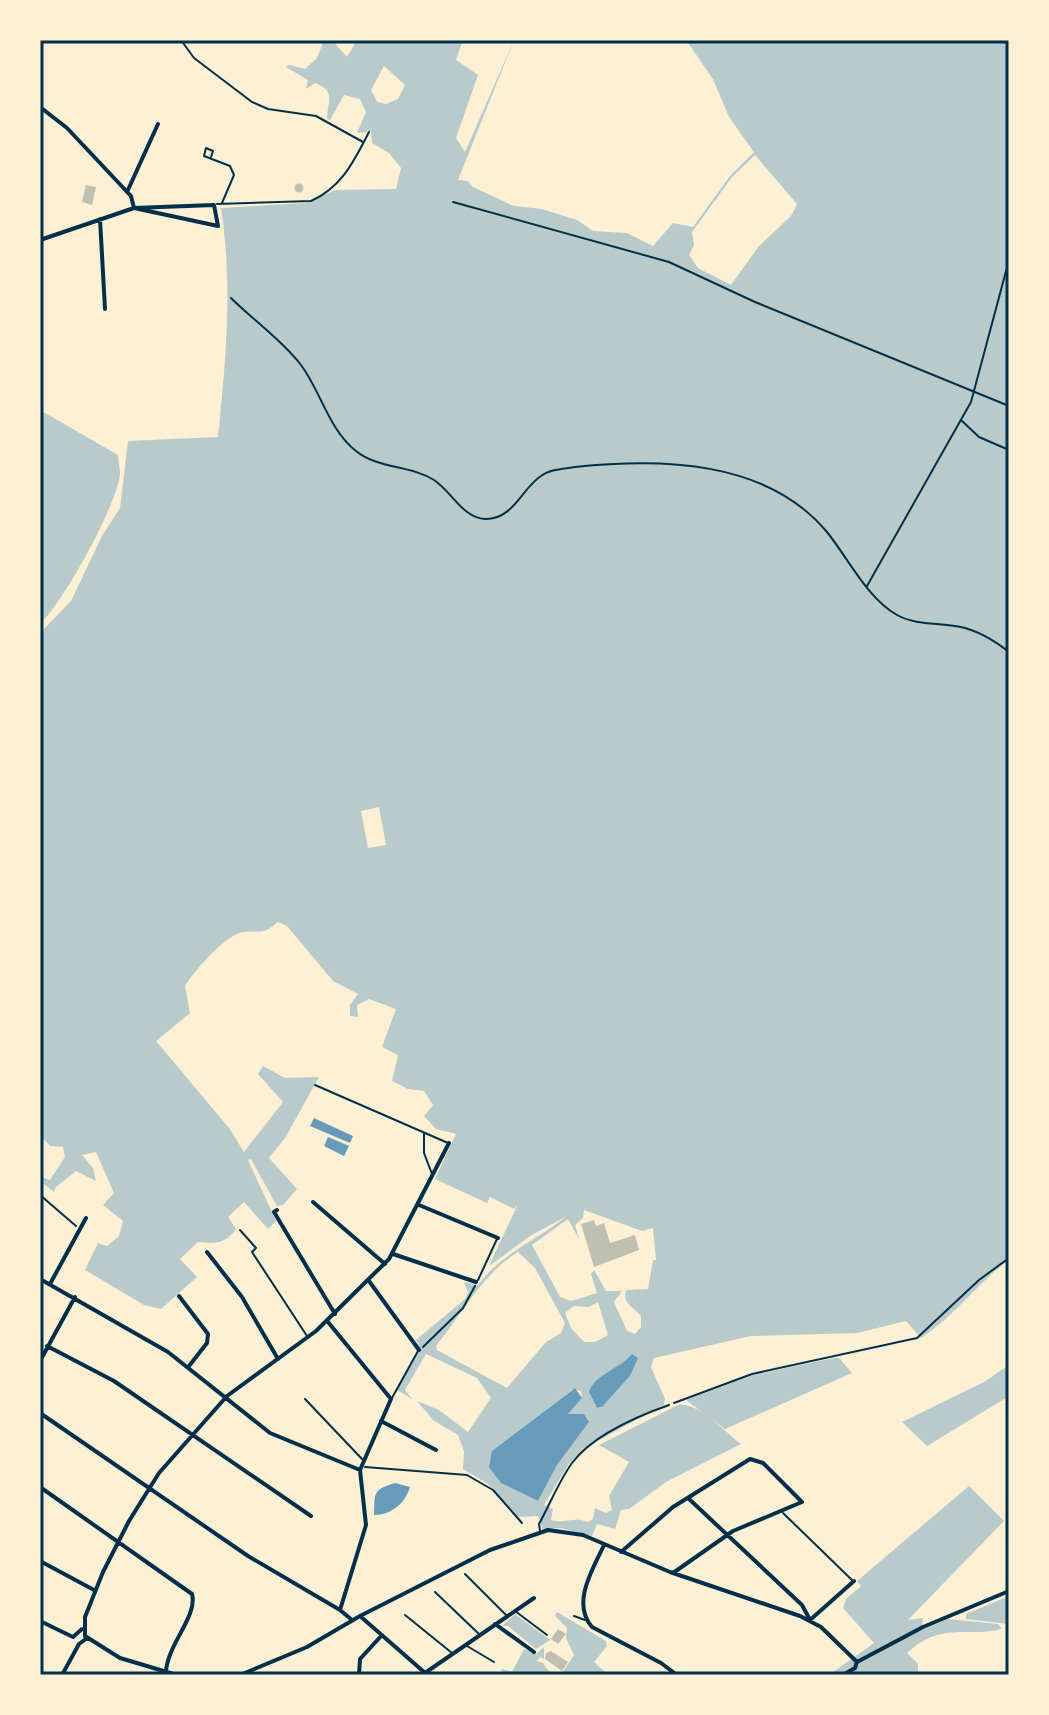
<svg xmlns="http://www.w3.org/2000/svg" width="1049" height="1715" viewBox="0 0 1049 1715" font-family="'Varela Round',sans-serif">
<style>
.green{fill:#b9caca;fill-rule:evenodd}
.water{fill:#669bbc}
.building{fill:#bec0b2}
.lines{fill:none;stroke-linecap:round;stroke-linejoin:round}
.path{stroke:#003049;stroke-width:2}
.service{stroke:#003049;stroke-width:2}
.minor{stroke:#003049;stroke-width:4}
.neatline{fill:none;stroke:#003049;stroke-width:3}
</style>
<rect width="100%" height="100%" fill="#fdf0d5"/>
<path class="green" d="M324,40H332L347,57L357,40H463L456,60L478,75L456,138L465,152L514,40L458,180L468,181L473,187L514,206L542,209L577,220L593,231L627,233L653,246L673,223L693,227L730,176L754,152L729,117L713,79L686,40H1009V1260C977,1283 954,1317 921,1338L906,1321L857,1333L751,1336L654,1358L651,1367L665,1399L664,1405L584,1448L568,1465L544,1505L553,1509L551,1520C564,1524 574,1516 588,1522L593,1519L595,1508L606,1513L612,1510L609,1496L629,1462L599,1445L678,1405C698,1401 725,1432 741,1444L666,1482L629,1509L621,1510L615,1529L597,1524L592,1536L560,1528L543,1529L538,1516L518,1517L488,1484L463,1469L464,1451L458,1435L433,1420L417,1401L439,1410L468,1432L491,1398L477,1378L426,1354L405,1390L412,1399L397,1390L420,1348L416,1340L465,1299L468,1293L464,1282L478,1285C502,1253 537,1240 567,1216L530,1236L489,1266L518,1204L514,1209L490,1197L487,1203L435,1179L456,1134L436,1129L424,1116L433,1105L424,1091L408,1089L392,1081L398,1055L382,1047L396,1009L369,999L357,1005L358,1017L350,1016V1005L358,994L333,981L287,926L278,922C261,936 263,930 244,932C227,933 194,971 185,986L190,1013L156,1041L229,1128L244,1152L283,1102L258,1074L263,1066L285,1078L319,1077L285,1138L269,1158L297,1189L283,1205L277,1206L251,1159L248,1160L276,1221L268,1229L244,1202L228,1217L236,1229C225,1244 215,1244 198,1242L180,1259L197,1277L161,1309L144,1305L85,1270L98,1243L107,1246L119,1236L123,1221L103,1205L114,1193L96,1152L82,1155L93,1168L96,1181L76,1171L56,1187L54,1192L40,1181L42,1177L50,1180L65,1157L63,1147L50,1146L40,1135V633L71,601L102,536L120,508L128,441L218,437C226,359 233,285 221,208L306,203L335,190L396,189L401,168L389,153L372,143L371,131L357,133L366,112L360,99L344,95L330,120L327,119C327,103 337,91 315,83L306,89L308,80L286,67L289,65L305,69L317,58ZM384,66L405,85L398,99L386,104L377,102L371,90ZM755,155L797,204L791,216L759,246L731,285L698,268L689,255L694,245L692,232L732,177ZM379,807L386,845L368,848L361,811ZM584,1210L642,1231L653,1228L656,1260H653L648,1289L626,1290C622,1304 634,1307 641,1316V1327L635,1334L627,1331L614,1302L622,1291H606L594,1270L591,1274L597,1293L571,1301L560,1297L532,1245L568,1219L579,1239L575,1225L583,1218ZM518,1252L535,1268L565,1323L561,1333L546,1342L507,1388L437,1350L436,1346C462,1314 482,1274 518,1252ZM598,1302L608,1335L595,1342H584L571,1328L565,1313L574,1306L589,1307ZM638,1356L630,1376L601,1408H597L589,1392ZM573,1389L581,1391L582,1398L568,1414H584L589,1422L557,1465L538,1501L501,1483L492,1451Z
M40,410L118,455C118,461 120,468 120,474C117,505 63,603 40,624Z
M834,1358H839L852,1373L725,1429L686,1400L753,1375Z
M1009,1365V1396L927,1446L902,1422L984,1382Z
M969,1486L1004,1521L908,1620L923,1618L921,1630L948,1619L998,1624L1002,1629C963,1638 943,1621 907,1653L918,1664V1675H829L874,1643L843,1608L846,1599L861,1586L857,1581Z
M1009,1596V1624L966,1619V1614Z
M557,1612L606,1641L607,1646L594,1662L608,1675H561L574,1655L566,1638L567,1628L555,1616Z
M515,1614L550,1640L536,1649L508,1626H502Z
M544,1647V1659L540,1657L537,1661L543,1663L552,1675L501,1673L502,1669L512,1672L524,1649L536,1654Z"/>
<path class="water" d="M314,1118L353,1136L350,1143L310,1126Z
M328,1137L349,1146L344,1156L324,1146Z
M632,1354L638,1358L630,1376L602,1407L597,1408L589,1392C595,1374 620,1369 632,1354Z
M575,1388L582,1398L568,1414H584L589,1422L557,1465L538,1501L501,1483L489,1467L492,1451Z
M395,1483L410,1487C405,1503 392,1515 374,1515C375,1493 372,1490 395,1483Z"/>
<path class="building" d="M294.5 188a4.5 4.5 0 1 1 9 0a4.5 4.5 0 1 1-9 0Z
M86,185L96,187L92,205L82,202Z
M594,1220L596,1226L604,1223L610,1243L635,1235L639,1250L594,1267L581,1224Z
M558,1629L566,1634L558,1644L551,1639Z
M551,1651L568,1662L562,1671L545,1659L546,1653Z"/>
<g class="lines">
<path class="path" d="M453,202L669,262L755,302L1009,406
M231,298C253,320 282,340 301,365C321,392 329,430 356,451C378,469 410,465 434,480C452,492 463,518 485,519C513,520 522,488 541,476C550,469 564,469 575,467C662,458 767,460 827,532C848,558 867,598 897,615C917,626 940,622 961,627C979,631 995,641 1009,652
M962,421L979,437L1009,450
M867,586L971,402L1009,260
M40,1195L76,1226
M423,1347L463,1308L475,1286
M674,1403L752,1374L917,1338L979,1280L1009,1258"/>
<path class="service" d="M181,40L194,58L252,102L268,109L316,116L363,142
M211,157L213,151L206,148L204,156L230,166L234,175L222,203
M217,204L311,201C342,187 354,161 369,132
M315,1085L448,1143
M424,1134V1153L432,1174
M240,1230L256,1248L252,1252L307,1336
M478,1280L497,1239
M392,1398L418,1351
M305,1399L362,1459
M365,1467L467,1475L493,1490L522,1523
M783,1513L853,1581
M540,1531L539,1524C550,1504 559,1481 572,1463C593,1435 638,1416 669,1405
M465,1574L506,1615
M435,1592L479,1634
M515,1611L547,1635
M405,1615L452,1653
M574,1616L585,1620
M467,1646L494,1662"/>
<path class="minor" d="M40,107L67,128L131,196L134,208
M127,192L158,124
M100,219L105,309
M40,240L134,208L214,205L218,226L134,208
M313,1202L385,1264
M419,1205L498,1238
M277,1210L274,1212L335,1314
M207,1252L242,1297L278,1359
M393,1254L476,1282
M40,1279L168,1352L270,1433L360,1470
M369,1281L419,1350
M50,1284L86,1218
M179,1296L208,1334L207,1343L189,1366
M328,1322L391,1399L360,1470
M47,1346L114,1381L311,1516
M40,1361L75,1297
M40,1413L248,1556L340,1610
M381,1421L436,1450
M40,1487L192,1594C198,1616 167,1645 166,1672
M688,1498L802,1605L810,1620L854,1581
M604,1545C593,1569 571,1603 592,1627L661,1663L677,1675
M621,1552L673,1507L750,1459L763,1463L802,1502L733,1531L673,1573
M40,1561L94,1590
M360,1616L424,1672
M352,1620L340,1610L366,1525L360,1470
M40,1621L73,1637L82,1629
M495,1624L534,1652
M857,1662L923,1627L1009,1591
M62,1675L79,1644L87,1638
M177,1675L120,1658L85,1636V1617L103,1572L129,1521L159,1473L227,1396L316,1331L389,1259L449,1143
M240,1675L307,1647L360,1616L490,1550L548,1530L583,1535L670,1572L800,1616L821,1627L857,1662
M359,1675L360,1659L382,1635
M422,1675L534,1598
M843,1675L855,1668L857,1662"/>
</g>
<rect width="1049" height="1715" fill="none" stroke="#fdf0d5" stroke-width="84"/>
<rect x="42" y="42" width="965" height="1631" class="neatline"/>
</svg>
